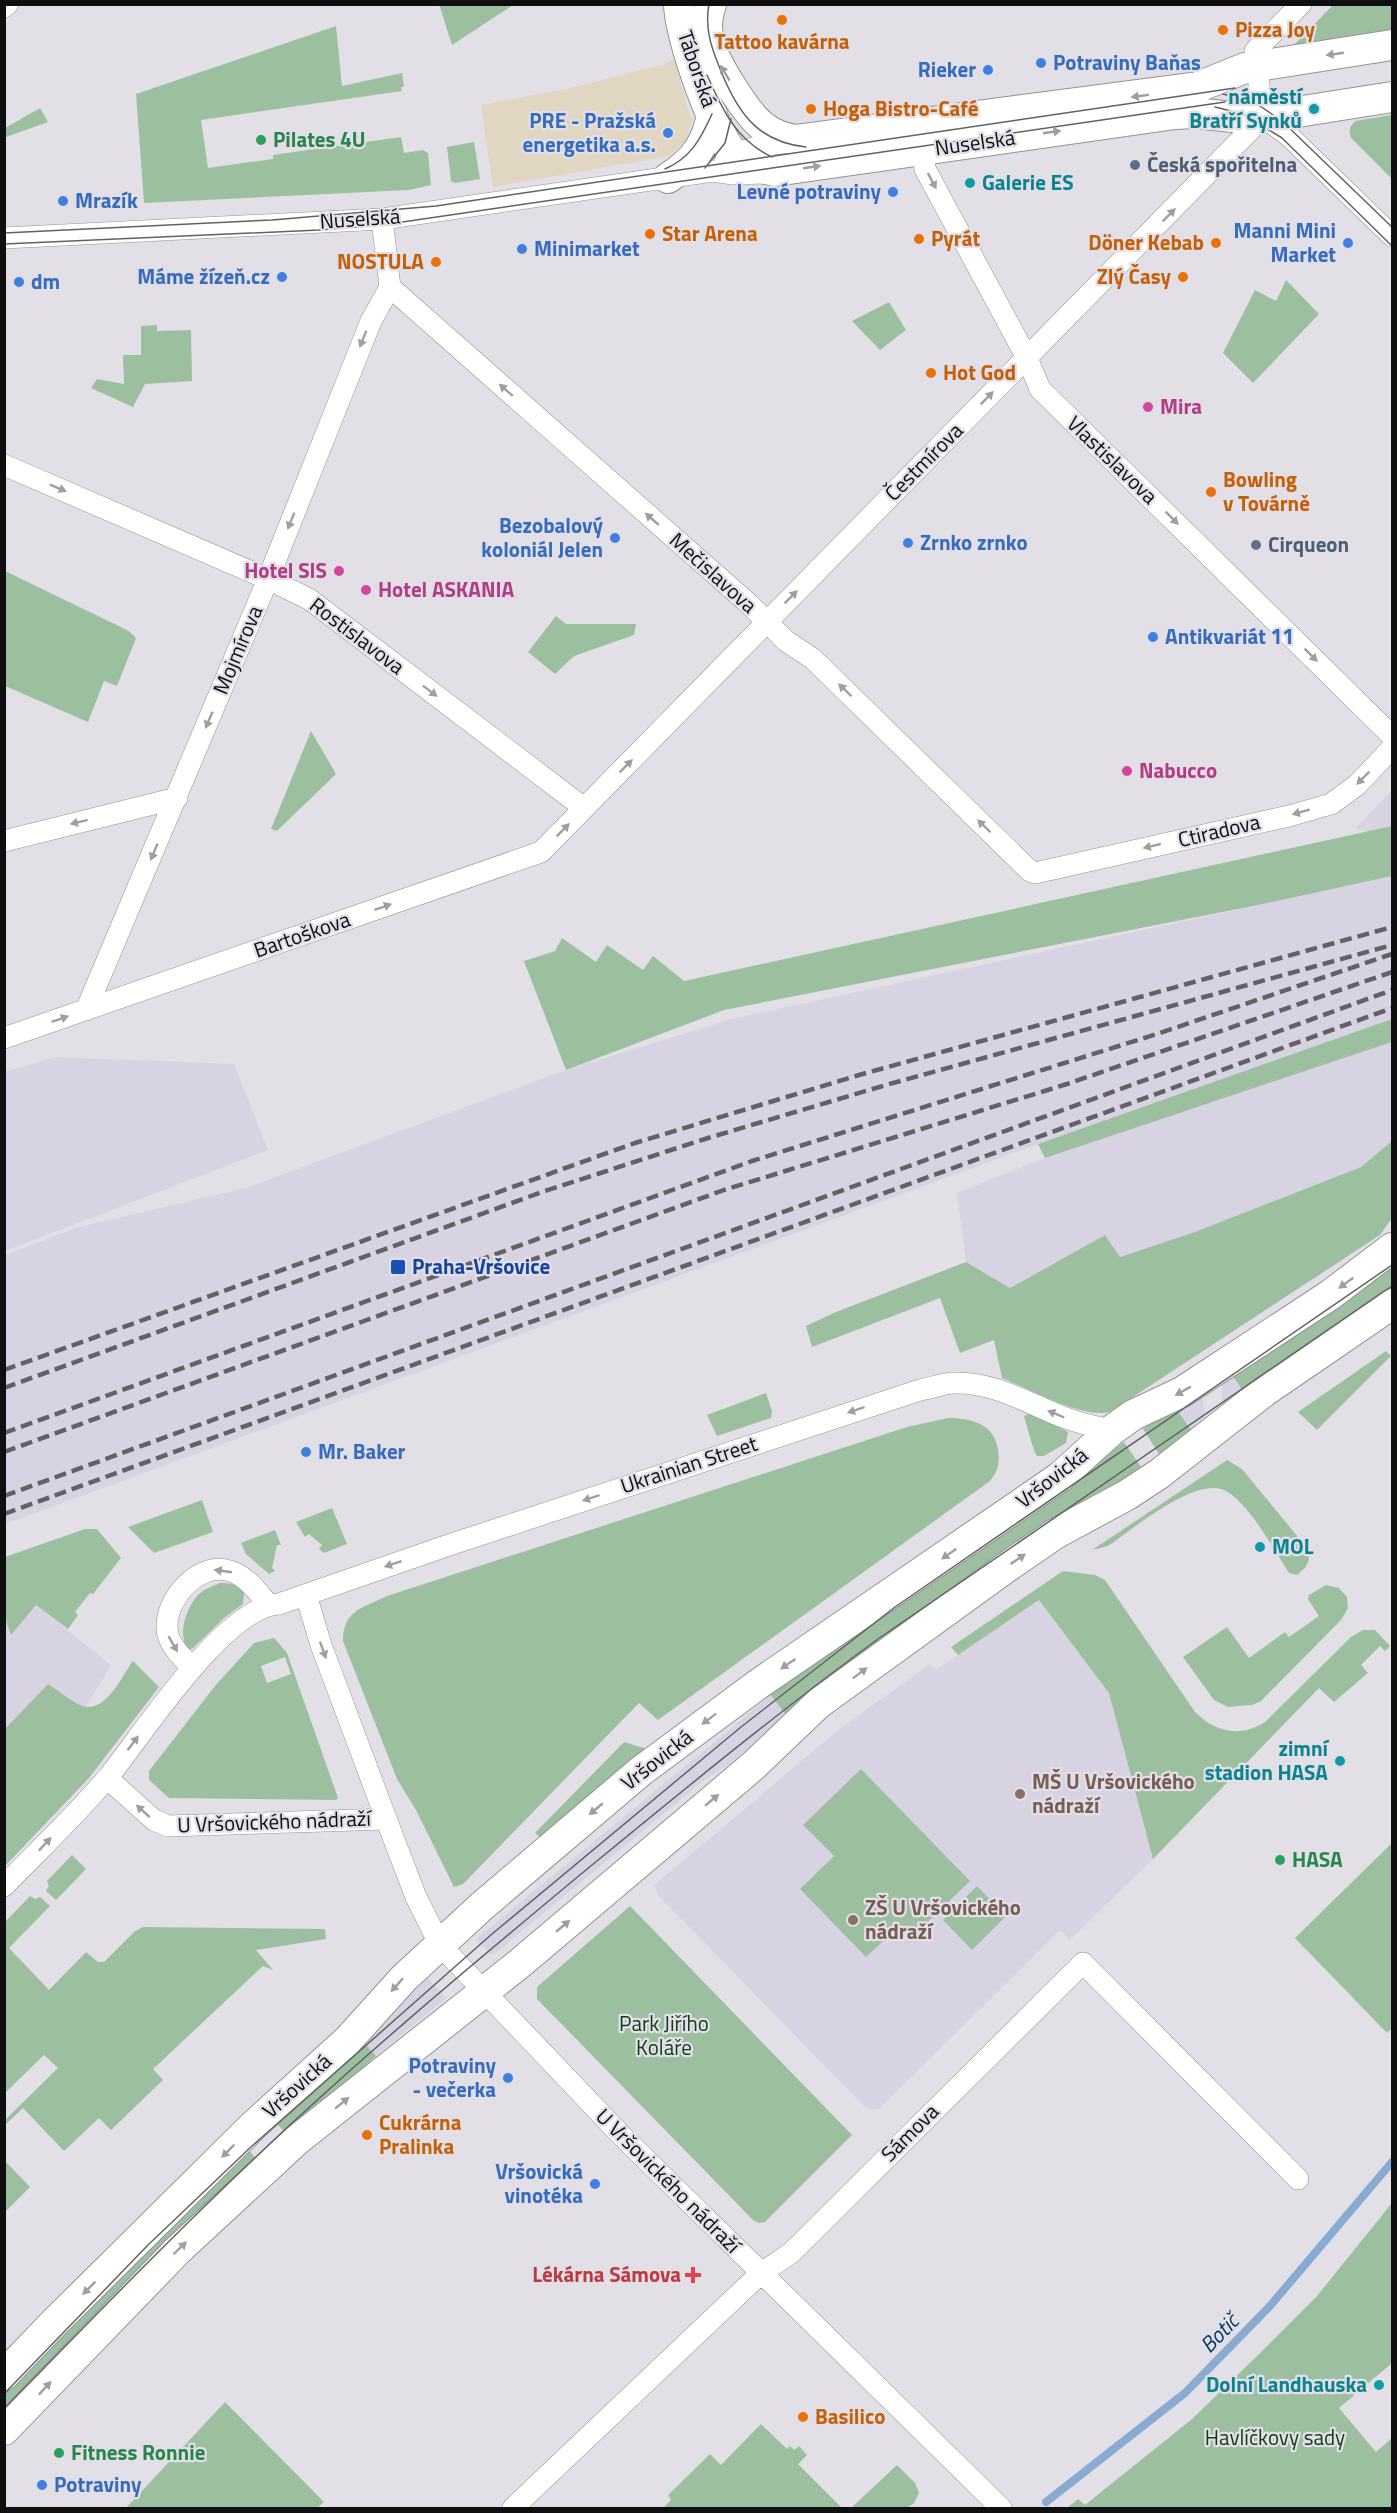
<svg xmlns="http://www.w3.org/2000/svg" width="1397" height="2513" viewBox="0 0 1397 2513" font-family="'Titillium Web',sans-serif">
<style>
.commercial{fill:#e1d6c2}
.built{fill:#d8d3e2}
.green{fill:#9cc09f;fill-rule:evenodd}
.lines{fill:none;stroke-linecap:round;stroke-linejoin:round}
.stream{stroke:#89abd1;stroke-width:8}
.street-casing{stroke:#939198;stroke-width:22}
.secondary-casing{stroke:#939198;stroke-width:32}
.street{stroke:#fff;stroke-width:21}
.secondary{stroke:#fff;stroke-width:30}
.tram{stroke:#626165;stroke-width:1.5}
.rail{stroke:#626165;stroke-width:4.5;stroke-dasharray:12 6;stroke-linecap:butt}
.oneway{fill:#9f9f9f}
.food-dot{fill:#e8710a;stroke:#e2dfe7;stroke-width:2}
.shop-dot{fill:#3f7fe0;stroke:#e2dfe7;stroke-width:2}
.culture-dot{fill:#0f9aa8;stroke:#e2dfe7;stroke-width:2}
.leisure-dot{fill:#2e9e5b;stroke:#e2dfe7;stroke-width:2}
.service-dot{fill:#5c6f8a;stroke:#e2dfe7;stroke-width:2}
.hotel-dot{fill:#d1479c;stroke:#e2dfe7;stroke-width:2}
.transit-dot{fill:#1a4fb4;stroke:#e2dfe7;stroke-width:2}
.education-dot{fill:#8d6e63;stroke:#e2dfe7;stroke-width:2}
.health-dot{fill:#e0444e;stroke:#e2dfe7;stroke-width:2}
.labels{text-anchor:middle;stroke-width:4.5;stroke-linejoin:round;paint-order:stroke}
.food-label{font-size:21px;font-weight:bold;fill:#c56008;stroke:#e2dfe7;text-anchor:start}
.shop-label{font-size:21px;font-weight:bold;fill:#366cbe;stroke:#e2dfe7;text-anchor:start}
.street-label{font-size:21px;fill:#0f0e10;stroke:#e2dfe7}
.culture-label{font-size:21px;font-weight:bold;fill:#0d838f;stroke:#e2dfe7;text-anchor:end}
.leisure-label{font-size:21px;font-weight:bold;fill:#27864d;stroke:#e2dfe7;text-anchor:start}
.service-label{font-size:21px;font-weight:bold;fill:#4e5e75;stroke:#e2dfe7;text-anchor:start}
.hotel-label{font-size:21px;font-weight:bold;fill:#b23c85;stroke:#e2dfe7;text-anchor:start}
.transit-label{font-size:21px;font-weight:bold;fill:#164399;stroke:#e2dfe7;text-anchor:start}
.education-label{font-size:21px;font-weight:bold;fill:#785e54;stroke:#e2dfe7;text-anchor:start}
.park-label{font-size:21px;fill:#103c18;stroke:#e2dfe7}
.health-label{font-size:21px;font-weight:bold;fill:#be3a42;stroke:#e2dfe7;text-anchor:end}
.water-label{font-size:22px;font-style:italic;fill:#053969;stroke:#e2dfe7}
</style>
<rect width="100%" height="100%" fill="#e2dfe7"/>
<path class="commercial" d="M674,59L692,122L686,140L669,156L493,187L481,105L576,87L665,64Z"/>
<path class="built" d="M1392,790V827L1367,832L1356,828Z
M1392,876V1019L1038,1144L5,1524V1255L79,1227L246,1188L566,1070L732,1019Z
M1392,1042V1141L1361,1167L1195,1232L1119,1257L1105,1235L1010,1288L966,1262L957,1193L1045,1158Z
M55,1057L234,1064L268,1150L5,1251V1072Z
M1229,1371L1246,1395L1222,1411V1377Z
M1202,1389L1205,1423L1192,1431L1176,1407Z
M5,1591L36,1605L111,1665L5,1841Z
M1039,1600L1109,1693L1153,1859L1070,1940L1060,1930L880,2108L872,2110L865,2107L736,1975L658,1895L654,1885L841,1728L930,1664L936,1670Z
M771,1695L787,1716L727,1766L703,1781L492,1956L476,1939Z
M428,1978L446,1998L376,2056L362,2040L365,2035Z"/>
<path class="green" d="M439,4H513V5L452,45Z
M1333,5H1392V33L1292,47Z
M336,26L342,86L402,73L404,86L401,87L402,91L201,120L208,168L273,159V155L401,137L404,153L423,150L428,153L431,185L409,190L144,203L136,94Z
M40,108L48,122L6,137L5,128Z
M1392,115V179L1352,139C1348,132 1349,127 1355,121Z
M474,142L480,179L455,183L451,181L447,147Z
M1286,280L1319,314L1253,383L1223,353L1255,290L1276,301Z
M889,302L906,330L880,350L852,321Z
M157,325V331L191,330L192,381L145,384L133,407L91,388L97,379L124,384L123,355H141V326Z
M5,571L129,631L136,638L117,686L104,681L88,722L5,686Z
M556,616L566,624H636L634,635L574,656L555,674L528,652Z
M311,731L336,774L277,831L271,829Z
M1392,826V876L1258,905L724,1010L566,1070L524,961L555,951L562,938L596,962L607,945L643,970L653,956L684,981Z
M1392,1019V1042L1045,1158L1038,1144Z
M1392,1141V1218L1380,1235L1110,1412C1082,1419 1030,1389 1002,1378L994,1340L960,1353L940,1298L812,1347L806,1326L836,1312L966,1262L1010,1288L1105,1235L1120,1257L1195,1232L1361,1167Z
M1392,1258V1292L1246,1395L1229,1371Z
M1386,1351L1391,1356L1317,1430L1298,1412Z
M766,1393L772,1411L771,1418L717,1436L707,1415Z
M1175,1407L1192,1431L1159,1454L1143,1429Z
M1029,1414L1037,1415L1068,1432L1066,1443L1044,1456H1037C1034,1453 1026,1423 1024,1416Z
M948,1418C971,1418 995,1424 998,1450C1000,1463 998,1471 990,1481L658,1720L639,1703L463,1884L454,1887L416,1810L397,1779L343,1641C343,1610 363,1608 387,1596L907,1427Z
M1124,1442L1141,1467L787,1716L766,1689Z
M1227,1460L1242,1469L1307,1548L1309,1560L1305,1568L1297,1575L1289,1573C1276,1552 1246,1499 1224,1490C1194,1477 1133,1529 1108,1546L1092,1550Z
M202,1500L213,1532L154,1553L128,1527Z
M332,1508L347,1544L324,1553L319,1549L322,1545L309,1534L305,1537L296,1522Z
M85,1529H97L121,1558L93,1594L90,1593L75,1612L78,1615L68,1629L36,1605L11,1635L5,1618V1557Z
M275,1530L281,1545H277L272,1568L275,1571L269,1574L246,1554L241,1543Z
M1063,1571L1095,1575L1105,1580L1195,1712C1215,1732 1240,1738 1265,1722L1351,1637L1363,1630H1375L1390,1646L1385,1651L1380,1646L1361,1665L1368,1673L1334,1702L1319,1688L1153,1859L1109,1693L1039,1600L958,1655L951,1647Z
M220,1583C231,1583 236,1583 244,1592L243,1604L224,1618L193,1648L188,1650C177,1634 186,1608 198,1595C204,1589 213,1586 220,1583Z
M1326,1585L1339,1588L1347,1597L1348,1608L1341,1620L1261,1701L1252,1705L1228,1707L1214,1700L1183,1657L1227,1627L1249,1658L1285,1632L1289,1637L1319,1616L1308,1599L1309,1595Z
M274,1638L287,1653L338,1798L336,1800L169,1798L149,1780V1771L215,1686L254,1643ZM285,1657L291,1674L267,1683L261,1666Z
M133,1661L159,1687L89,1778L5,1866V1729L48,1684C59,1691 69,1700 80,1705C105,1716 121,1677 133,1661Z
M624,1742L647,1749L540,1837L535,1833Z
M861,1769L970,1881L912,1937L900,1925L866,1957L800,1889L834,1856L803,1825Z
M1392,1843V2028L1387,2033L1295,1938Z
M72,1855L86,1869L56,1900L46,1891L49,1886L47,1881Z
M977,1886L1006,1916L972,1950L943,1920Z
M30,1896L35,1899L40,1897L50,1906L9,1948L49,1990L86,1952L98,1962H104L135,1931L143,1927L325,1929L326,1939L256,1950L273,1970L263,1966L153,2069L163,2080L111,2130L99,2118L64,2151L23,2108L5,2125V2120L58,2068L44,2055L5,2093V1922Z
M630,1906L852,2135L765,2222L759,2223L753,2220L537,1999V1987Z
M362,2040L376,2056L287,2135L273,2119Z
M245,2146L259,2162L5,2417L4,2386Z
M5,2161L30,2187L5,2212Z
M1392,2203V2363L1339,2408L1376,2452L1392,2438V2508H1067L1078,2499L1085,2505L1192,2419L1253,2360L1317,2296Z
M225,2402L324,2502L317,2508H126Z
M761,2424L787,2449L790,2446L794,2450L799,2446L807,2455L798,2464L842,2508H663L671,2500L668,2495L710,2454L721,2465Z
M897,2465L915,2483L919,2493L914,2503L907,2508H851Z"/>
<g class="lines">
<path class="stream" d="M1046,2502L1185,2393L1270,2306L1392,2162"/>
<defs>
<path id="street" d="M1301,4L1255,51L1263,117L1289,136L1392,236
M4,7L8,4
M922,136L925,169L1027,358L1040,389L1392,736
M725,162C745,146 767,145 792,142
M4,238L382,219L713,171L733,174L765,173
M390,287L749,604L786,641L813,659L1030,871L1035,873L1289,816L1331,804L1357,785L1392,748
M4,465L268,579L309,599L584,808
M4,841L177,798
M86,1010L268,579L371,321L390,287L382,219
M4,1038L541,852L1263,117
M306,1595L321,1645L393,1837L416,1897L440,1945L621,2135L1001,2508
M191,1667C183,1658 173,1649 169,1638C158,1608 194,1563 226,1570C244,1573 257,1591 268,1604
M107,1778L154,1820L168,1826L386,1819
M4,1886C38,1851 78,1813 109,1776C143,1734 224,1607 279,1604L449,1545L920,1390C931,1388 942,1384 952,1383C993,1381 1027,1403 1063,1417C1079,1423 1095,1427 1112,1430
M513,2508L760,2274L791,2253L1083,1963L1298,2179"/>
<path id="secondary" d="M679,4C679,34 714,137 736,156C747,166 761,168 775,171L1175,114L1194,113L1253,119L1392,97
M711,4C707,15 706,26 708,37C711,58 747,116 765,128C774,135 784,138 795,140L1198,87L1245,68L1392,45
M668,178C694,161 707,144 712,114
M4,2375L53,2324L253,2126L347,2041L404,1978L482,1906L641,1771L757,1685L1060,1477L1112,1430L1133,1415L1182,1392L1330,1295L1392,1248
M4,2430L178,2250L297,2140L519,1964L753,1766L819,1703L1014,1562L1055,1534L1127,1495L1159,1474L1265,1391L1392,1304"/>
</defs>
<use href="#street" class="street-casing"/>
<use href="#secondary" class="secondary-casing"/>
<use href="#street" class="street"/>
<use href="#secondary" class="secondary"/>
<path class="tram" d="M709,4C704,31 713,52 723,76C740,116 760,142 806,147
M707,75C723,111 736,140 772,157
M1223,94L1254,102L1282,121L1392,227
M1215,107L1243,114L1282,138L1392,246
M705,168L725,143L731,119
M665,169C691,158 701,138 712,114
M4,233L272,220L436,206L1235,88
M4,244L319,230L382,225L1225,102
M4,2394L148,2245L252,2146L492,1934L741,1727L895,1607L1392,1265
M4,2409C88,2323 170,2238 257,2156C359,2059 467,1969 575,1879C675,1797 774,1715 878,1639L1392,1286"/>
<path class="rail" d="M4,1370L635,1143L859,1075L1392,927
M4,1388L542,1192L708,1138L886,1085L1392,945
M4,1433L752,1161L1157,1034L1392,954
M4,1452L724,1190L1067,1084L1392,972
M4,1496L1392,990
M4,1514L1392,1008"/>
</g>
<defs><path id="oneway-solid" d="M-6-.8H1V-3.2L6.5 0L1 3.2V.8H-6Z" transform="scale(1.5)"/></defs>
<g class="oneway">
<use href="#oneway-solid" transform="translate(1335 54) rotate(172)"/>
<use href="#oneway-solid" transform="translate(725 73) rotate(-121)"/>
<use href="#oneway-solid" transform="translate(1140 96) rotate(172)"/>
<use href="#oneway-solid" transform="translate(1052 132) rotate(-8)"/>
<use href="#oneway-solid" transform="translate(812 167) rotate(-8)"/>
<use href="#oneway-solid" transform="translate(932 181) rotate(62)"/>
<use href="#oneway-solid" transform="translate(1169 215) rotate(-45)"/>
<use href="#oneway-solid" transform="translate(363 339) rotate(112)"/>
<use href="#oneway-solid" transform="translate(506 390) rotate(-139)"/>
<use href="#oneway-solid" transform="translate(987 398) rotate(-45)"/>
<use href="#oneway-solid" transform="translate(58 488) rotate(23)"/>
<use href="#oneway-solid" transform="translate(1172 518) rotate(45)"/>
<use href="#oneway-solid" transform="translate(652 519) rotate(-139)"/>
<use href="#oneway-solid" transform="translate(291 521) rotate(112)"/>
<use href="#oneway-solid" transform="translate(791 597) rotate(-45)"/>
<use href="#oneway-solid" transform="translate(1311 655) rotate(45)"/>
<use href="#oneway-solid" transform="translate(845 690) rotate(-136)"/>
<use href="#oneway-solid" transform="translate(430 691) rotate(37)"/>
<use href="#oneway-solid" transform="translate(209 720) rotate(113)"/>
<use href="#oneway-solid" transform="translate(626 766) rotate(-45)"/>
<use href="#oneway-solid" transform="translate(1363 778) rotate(135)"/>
<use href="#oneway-solid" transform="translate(1301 812) rotate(164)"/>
<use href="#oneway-solid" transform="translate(79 822) rotate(166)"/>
<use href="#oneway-solid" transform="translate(984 826) rotate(-136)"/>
<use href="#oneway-solid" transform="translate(563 830) rotate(-45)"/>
<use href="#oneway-solid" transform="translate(1152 846) rotate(167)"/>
<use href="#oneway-solid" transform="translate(154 852) rotate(113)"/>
<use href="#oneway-solid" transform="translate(383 907) rotate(-19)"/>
<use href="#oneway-solid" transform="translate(60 1019) rotate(-19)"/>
<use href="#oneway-solid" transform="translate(1346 1283) rotate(144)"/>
<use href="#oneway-solid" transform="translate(1183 1391) rotate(151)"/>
<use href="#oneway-solid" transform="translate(856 1410) rotate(162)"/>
<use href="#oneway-solid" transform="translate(1056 1414) rotate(-157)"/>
<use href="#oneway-solid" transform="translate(591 1498) rotate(162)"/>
<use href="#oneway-solid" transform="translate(949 1554) rotate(145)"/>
<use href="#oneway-solid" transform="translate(1018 1559) rotate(-34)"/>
<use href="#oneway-solid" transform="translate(393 1564) rotate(162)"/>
<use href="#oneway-solid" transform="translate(223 1571) rotate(-172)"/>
<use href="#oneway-solid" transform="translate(173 1644) rotate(60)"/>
<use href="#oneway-solid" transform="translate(323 1650) rotate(70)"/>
<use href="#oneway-solid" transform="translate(788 1664) rotate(146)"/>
<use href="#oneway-solid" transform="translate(860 1673) rotate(-37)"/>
<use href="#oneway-solid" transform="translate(709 1719) rotate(143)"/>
<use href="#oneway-solid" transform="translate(133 1743) rotate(-53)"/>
<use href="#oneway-solid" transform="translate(712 1800) rotate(-40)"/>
<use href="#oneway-solid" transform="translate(596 1809) rotate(140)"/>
<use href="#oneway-solid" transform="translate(143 1811) rotate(-138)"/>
<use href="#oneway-solid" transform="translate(45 1844) rotate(-47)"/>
<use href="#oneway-solid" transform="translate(563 1926) rotate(-40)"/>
<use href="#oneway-solid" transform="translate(397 1985) rotate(132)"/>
<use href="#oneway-solid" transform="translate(342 2103) rotate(-39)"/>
<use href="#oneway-solid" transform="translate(228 2151) rotate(135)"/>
<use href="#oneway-solid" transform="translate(180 2248) rotate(-44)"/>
<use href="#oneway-solid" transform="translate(89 2288) rotate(135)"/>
<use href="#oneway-solid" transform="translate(45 2388) rotate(-47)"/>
</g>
<g class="food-dot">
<circle cx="782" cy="20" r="6"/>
<circle cx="1223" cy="30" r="6"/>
<circle cx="811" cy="109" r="6"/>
<circle cx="650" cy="234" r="6"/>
<circle cx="919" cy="239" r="6"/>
<circle cx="1216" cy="243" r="6"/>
<circle cx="436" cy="262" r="6"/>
<circle cx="1183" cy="277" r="6"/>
<circle cx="931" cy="373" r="6"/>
<circle cx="1211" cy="492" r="6"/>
<circle cx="367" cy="2135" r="6"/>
<circle cx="803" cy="2417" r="6"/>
</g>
<g class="shop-dot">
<circle cx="1041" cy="63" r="6"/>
<circle cx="988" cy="70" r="6"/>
<circle cx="668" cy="133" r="6"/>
<circle cx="893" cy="192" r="6"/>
<circle cx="63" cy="201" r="6"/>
<circle cx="1348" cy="243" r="6"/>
<circle cx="522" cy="249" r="6"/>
<circle cx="282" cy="277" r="6"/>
<circle cx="19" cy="282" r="6"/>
<circle cx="615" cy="538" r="6"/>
<circle cx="908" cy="543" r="6"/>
<circle cx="1153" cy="637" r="6"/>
<circle cx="306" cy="1452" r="6"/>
<circle cx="508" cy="2078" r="6"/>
<circle cx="595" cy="2184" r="6"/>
<circle cx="42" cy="2485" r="6"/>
</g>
<g class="culture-dot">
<circle cx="1314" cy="109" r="6"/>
<circle cx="970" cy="183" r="6"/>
<circle cx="1260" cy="1547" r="6"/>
<circle cx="1340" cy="1761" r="6"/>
<circle cx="1379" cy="2385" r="6"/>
</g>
<g class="leisure-dot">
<circle cx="261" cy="140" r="6"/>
<circle cx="1280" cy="1860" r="6"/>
<circle cx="59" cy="2453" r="6"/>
</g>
<g class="service-dot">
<circle cx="1135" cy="165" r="6"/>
<circle cx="1256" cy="545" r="6"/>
</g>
<g class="hotel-dot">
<circle cx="1148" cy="407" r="6"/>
<circle cx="339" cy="571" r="6"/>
<circle cx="366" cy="590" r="6"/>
<circle cx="1127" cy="771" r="6"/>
</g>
<rect class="transit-dot" x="390" y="1259" width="16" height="16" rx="3"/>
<g class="education-dot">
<circle cx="1020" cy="1794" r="6"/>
<circle cx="853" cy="1920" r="6"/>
</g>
<path class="health-dot" d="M690 2266h6v6h6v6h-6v6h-6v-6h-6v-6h6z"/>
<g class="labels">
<g class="food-label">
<text x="1235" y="37">Pizza Joy</text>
<text x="782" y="49" text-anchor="middle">Tattoo kavárna</text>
<text x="823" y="116">Hoga Bistro-Café</text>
<text x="662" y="241">Star Arena</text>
<text x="931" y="246">Pyrát</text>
<text x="1204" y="250" text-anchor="end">Döner Kebab</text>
<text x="424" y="269" text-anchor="end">NOSTULA</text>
<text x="1171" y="284" text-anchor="end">Zlý Časy</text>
<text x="943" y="380">Hot God</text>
<text x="1223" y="487">Bowling<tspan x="1223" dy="24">v Továrně</tspan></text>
<text x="379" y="2130">Cukrárna<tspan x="379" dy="24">Pralinka</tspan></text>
<text x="815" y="2424">Basilico</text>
</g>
<g class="shop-label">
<text x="1053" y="70">Potraviny Baňas</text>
<text x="976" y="77" text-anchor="end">Rieker</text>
<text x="656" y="128" text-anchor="end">PRE - Pražská<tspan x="656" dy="24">energetika a.s.</tspan></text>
<text x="881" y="199" text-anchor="end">Levné potraviny</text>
<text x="75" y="208">Mrazík</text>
<text x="1336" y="238" text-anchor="end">Manni Mini<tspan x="1336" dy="24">Market</tspan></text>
<text x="534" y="256">Minimarket</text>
<text x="270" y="284" text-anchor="end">Máme žízeň.cz</text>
<text x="31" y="289">dm</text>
<text x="603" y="533" text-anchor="end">Bezobalový<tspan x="603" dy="24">koloniál Jelen</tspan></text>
<text x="920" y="550">Zrnko zrnko</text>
<text x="1165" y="644">Antikvariát 11</text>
<text x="318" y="1459">Mr. Baker</text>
<text x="496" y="2073" text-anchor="end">Potraviny<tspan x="496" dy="24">- večerka</tspan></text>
<text x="583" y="2179" text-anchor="end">Vršovická<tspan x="583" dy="24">vinotéka</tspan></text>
<text x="54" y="2492">Potraviny</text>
</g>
<g class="street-label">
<text transform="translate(697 69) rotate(71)" y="7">Táborská</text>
<text transform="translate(975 143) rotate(-8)" y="7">Nuselská</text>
<text transform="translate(360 219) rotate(-4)" y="7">Nuselská</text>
<text transform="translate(1112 460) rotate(44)" y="7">Vlastislavova</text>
<text transform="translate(924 462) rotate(-45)" y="7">Čestmírova</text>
<text transform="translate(713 573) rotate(42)" y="7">Mečislavova</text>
<text transform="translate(357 636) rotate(37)" y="7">Rostislavova</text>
<text transform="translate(238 650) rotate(-67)" y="7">Mojmírova</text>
<text transform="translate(1219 831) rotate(-13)" y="7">Ctiradova</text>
<text transform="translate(302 935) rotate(-19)" y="7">Bartoškova</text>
<text transform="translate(689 1465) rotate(-18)" y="7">Ukrainian Street</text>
<text transform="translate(1052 1478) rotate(-38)" y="7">Vršovická</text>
<text transform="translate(657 1760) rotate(-38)" y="7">Vršovická</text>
<text transform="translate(274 1822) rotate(-2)" y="7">U Vršovického nádraží</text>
<text transform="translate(297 2086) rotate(-42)" y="7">Vršovická</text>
<text transform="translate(910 2133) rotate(-45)" y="7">Sámova</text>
<text transform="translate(668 2181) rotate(45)" y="7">U Vršovického nádraží</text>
</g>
<g class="culture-label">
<text x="1302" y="104">náměstí<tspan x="1302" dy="24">Bratří Synků</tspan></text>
<text x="982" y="190" text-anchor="start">Galerie ES</text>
<text x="1272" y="1554" text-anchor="start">MOL</text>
<text x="1328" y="1756">zimní<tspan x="1328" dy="24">stadion HASA</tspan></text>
<text x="1367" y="2392">Dolní Landhauska</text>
</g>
<g class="leisure-label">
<text x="273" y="147">Pilates 4U</text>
<text x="1292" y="1867">HASA</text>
<text x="71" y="2460">Fitness Ronnie</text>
</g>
<g class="service-label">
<text x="1147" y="172">Česká spořitelna</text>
<text x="1268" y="552">Cirqueon</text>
</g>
<g class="hotel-label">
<text x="1160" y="414">Mira</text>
<text x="327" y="578" text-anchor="end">Hotel SIS</text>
<text x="378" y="597">Hotel ASKANIA</text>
<text x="1139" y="778">Nabucco</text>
</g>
<g class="transit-label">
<text x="412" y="1274">Praha-Vršovice</text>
</g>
<g class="education-label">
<text x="1032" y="1789">MŠ U Vršovického<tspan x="1032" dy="24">nádraží</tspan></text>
<text x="865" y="1915">ZŠ U Vršovického<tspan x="865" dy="24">nádraží</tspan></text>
</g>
<g class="park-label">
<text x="664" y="2031">Park Jiřího<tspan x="664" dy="24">Koláře</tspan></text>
<text x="1275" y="2445">Havlíčkovy sady</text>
</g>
<g class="health-label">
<text x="681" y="2282">Lékárna Sámova</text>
</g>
<g class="water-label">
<text transform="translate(1219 2333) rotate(-46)" y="8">Botič</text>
</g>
</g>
<rect width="1397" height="2513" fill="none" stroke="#0f0e10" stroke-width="12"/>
</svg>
